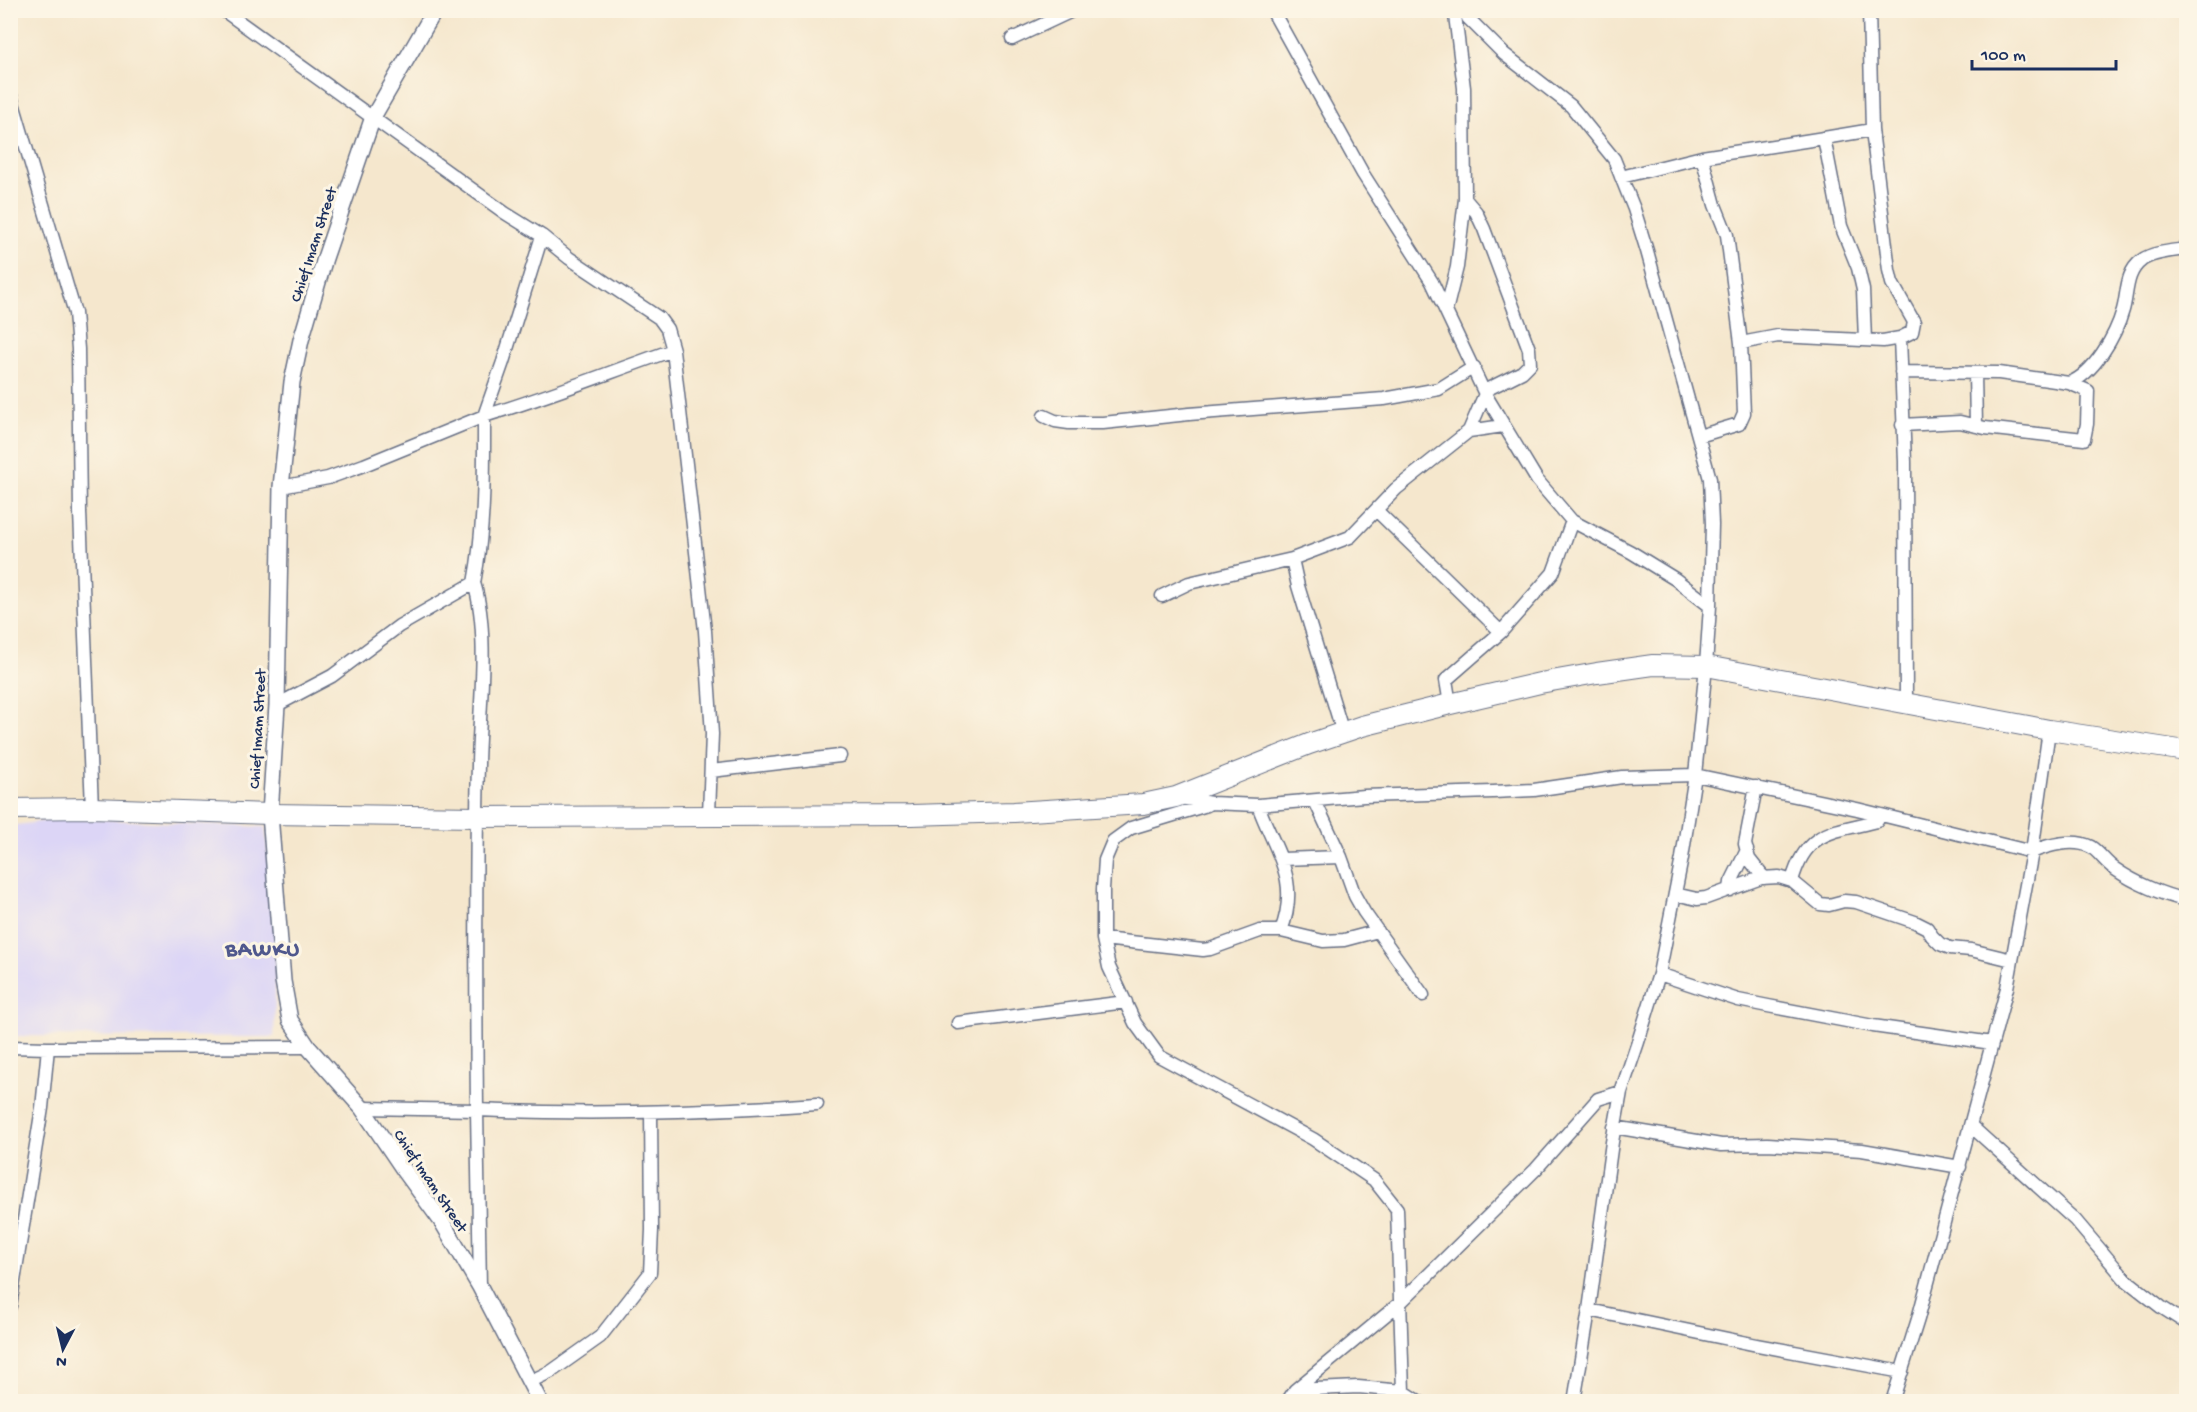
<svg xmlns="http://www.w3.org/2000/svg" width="2197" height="1412" viewBox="0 0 2197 1412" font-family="'Gochi Hand',sans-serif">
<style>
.built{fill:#dcd5f6}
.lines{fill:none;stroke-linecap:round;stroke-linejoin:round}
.minor-casing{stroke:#676f85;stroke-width:15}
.tertiary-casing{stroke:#676f85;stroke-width:18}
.trunk-casing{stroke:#676f85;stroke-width:22}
.minor{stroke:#fff;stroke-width:12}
.tertiary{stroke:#fff;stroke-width:15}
.trunk{stroke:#fff;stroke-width:20}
.labels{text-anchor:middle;stroke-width:6;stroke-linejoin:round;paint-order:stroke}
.street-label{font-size:16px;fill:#1b2f5e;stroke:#fcf5e5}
.district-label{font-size:22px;font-weight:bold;letter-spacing:1.5px;fill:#50588d;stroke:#fcf5e5}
</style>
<rect width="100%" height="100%" fill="#fcf5e5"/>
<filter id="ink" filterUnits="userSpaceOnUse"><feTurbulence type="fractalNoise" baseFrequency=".0167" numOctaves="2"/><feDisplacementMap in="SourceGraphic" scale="12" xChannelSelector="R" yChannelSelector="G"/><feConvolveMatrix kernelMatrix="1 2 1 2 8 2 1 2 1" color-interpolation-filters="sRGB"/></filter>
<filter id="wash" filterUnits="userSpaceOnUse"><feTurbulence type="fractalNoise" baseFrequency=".008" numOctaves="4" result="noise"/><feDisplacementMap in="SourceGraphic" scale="24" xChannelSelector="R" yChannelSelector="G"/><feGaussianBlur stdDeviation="1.35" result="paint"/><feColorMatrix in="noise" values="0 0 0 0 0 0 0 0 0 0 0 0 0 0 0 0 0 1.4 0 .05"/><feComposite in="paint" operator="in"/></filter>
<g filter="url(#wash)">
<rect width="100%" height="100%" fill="#f5e7cd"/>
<path class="built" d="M66,818L265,827L277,936L274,1037L11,1036L10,826Z"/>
</g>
<g filter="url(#ink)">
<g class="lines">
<defs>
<path id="minor" d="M223,10L505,213L542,236L569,258L659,318L667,329L673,350L705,631L712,734L709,814
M1466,10L1468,18L1504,54L1571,106L1614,159L1634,209L1647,251L1710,479L1712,524L1710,606
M1869,10L1872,130L1889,270L1892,283L1914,322L1912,332L1900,338
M1012,39L1074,10
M10,93L75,313L78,349L80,512L92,808
M1824,138L1872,130
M1702,157L1824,138L1841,226L1858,268L1863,290L1865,340
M1621,177L1702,157L1715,205L1727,235L1741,343L1744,413L1739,424L1699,436
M1465,199L1476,212L1484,229L1529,349L1530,364L1522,372L1484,391
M1446,311L1457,267L1465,199L1464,88L1455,15
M1741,343L1778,336L1883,341L1900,338L1905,462L1906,703
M1901,372L1999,373L2069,383C2094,374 2116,335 2123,310C2128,292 2125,273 2142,260C2153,252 2173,251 2186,249
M1975,373L1976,426
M1485,394L1469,431L1503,426
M1044,416L1055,421L1069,423H1103L1189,414L1384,399L1439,389L1474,367
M1902,425L1960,422L1985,428L2084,439L2087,424L2088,391L2069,383
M281,487L328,478L364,465L484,416L503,362L542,236
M1376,510L1501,632
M1292,559L1298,586L1343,733
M1162,596L1189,583L1292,559L1350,537L1396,489L1469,431
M1450,704L1446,680L1501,632L1553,573L1572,521
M277,705L332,676L399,626L474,583C485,525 484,474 484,416C548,397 610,372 673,350
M711,771L840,756
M1756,787L1745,844L1749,859L1764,878
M1180,798L1211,803L1258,805L1364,796L1493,792L1534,790L1622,777L1695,775L1706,666L1710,606L1675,579L1631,552L1572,521L1537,480L1485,394L1432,282L1363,174L1272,10
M1315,801L1341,857L1355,896L1364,912L1423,995
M1207,805L1131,828L1113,841L1105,860L1103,889V939L1109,967L1135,1023L1159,1056L1313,1139L1374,1180L1397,1209L1403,1391
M1258,805C1275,852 1301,879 1281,931
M1282,859L1341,857
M1792,881C1806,830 1833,832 1877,821L1880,815
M1730,890L1731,882L1747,850
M1675,894L1697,899L1706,898L1761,878L1779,877L1792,881L1820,904L1829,905L1844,901L1856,902L1915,922L1927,928L1932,936L1940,944L1950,948L1971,950L2012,960
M1103,939L1203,950L1210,949L1260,931H1281L1323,941L1344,940L1378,931
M1659,974L1738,1000L1768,1006L1873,1026L1992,1043
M958,1023L1126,1002
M10,1047L48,1048
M362,1108L477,1110C476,995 475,879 478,764C479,709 490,634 474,583
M1971,1126L2075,1220L2125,1279L2161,1307L2186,1323
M1614,1127L1721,1145L1768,1144L1862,1150L1960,1167
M480,1287L477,1110C591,1115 704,1112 817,1104
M10,1306L42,1108L48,1048L308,1047
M1589,1310L1757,1345L1902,1372
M529,1382L552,1371L600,1337L650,1273L652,1230L651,1112
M1295,1390L1400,1303L1536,1169L1598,1099L1621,1092
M1287,1402L1295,1390L1358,1387L1403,1391L1420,1402
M1574,1402L1589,1310L1612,1142L1621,1092L1638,1042L1659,974L1682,858L1695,775L1857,809L2032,852C2048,845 2074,838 2091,847C2099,852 2106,863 2115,869C2135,883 2163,895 2186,900
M1892,1402L1918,1319L2007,988L2032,852L2049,730"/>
<path id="tertiary" d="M435,10L373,117L325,258L301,340L292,382L281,487L277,705L270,814L283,981L290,1020L308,1047L362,1108L404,1170L442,1222L480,1287L540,1402"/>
<path id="trunk" d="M10,809L92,808L270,814L477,817L911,815L1014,812L1143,804L1176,797L1309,744L1362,726L1450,704L1540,683L1597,673L1653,665L1706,666L2049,730L2186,751"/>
</defs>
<use href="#minor" class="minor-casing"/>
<use href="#tertiary" class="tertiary-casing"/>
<use href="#trunk" class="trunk-casing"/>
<use href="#minor" class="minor"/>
<use href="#tertiary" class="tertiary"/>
<use href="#trunk" class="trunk"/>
</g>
</g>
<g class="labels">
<g class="street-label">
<text transform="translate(312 244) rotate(-72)" y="6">Chief Imam Street</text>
<text transform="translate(256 729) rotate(-87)" y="6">Chief Imam Street</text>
<text transform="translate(432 1180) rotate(56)" y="6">Chief Imam Street</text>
</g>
<g class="district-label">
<text x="263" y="955">BAWKU</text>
</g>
</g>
<rect width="2197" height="1412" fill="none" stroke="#fcf5e5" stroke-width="36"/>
<g transform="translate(63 1349) rotate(187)" stroke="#fcf5e5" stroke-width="4.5" paint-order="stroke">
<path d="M0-4.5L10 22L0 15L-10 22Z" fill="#1b2f5e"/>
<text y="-9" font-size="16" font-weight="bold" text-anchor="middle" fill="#1b2f5e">N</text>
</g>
<path d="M1972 60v9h144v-9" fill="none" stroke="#1b2f5e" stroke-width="3"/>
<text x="1981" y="60" font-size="18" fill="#1b2f5e" stroke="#fcf5e5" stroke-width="4.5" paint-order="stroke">100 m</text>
</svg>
